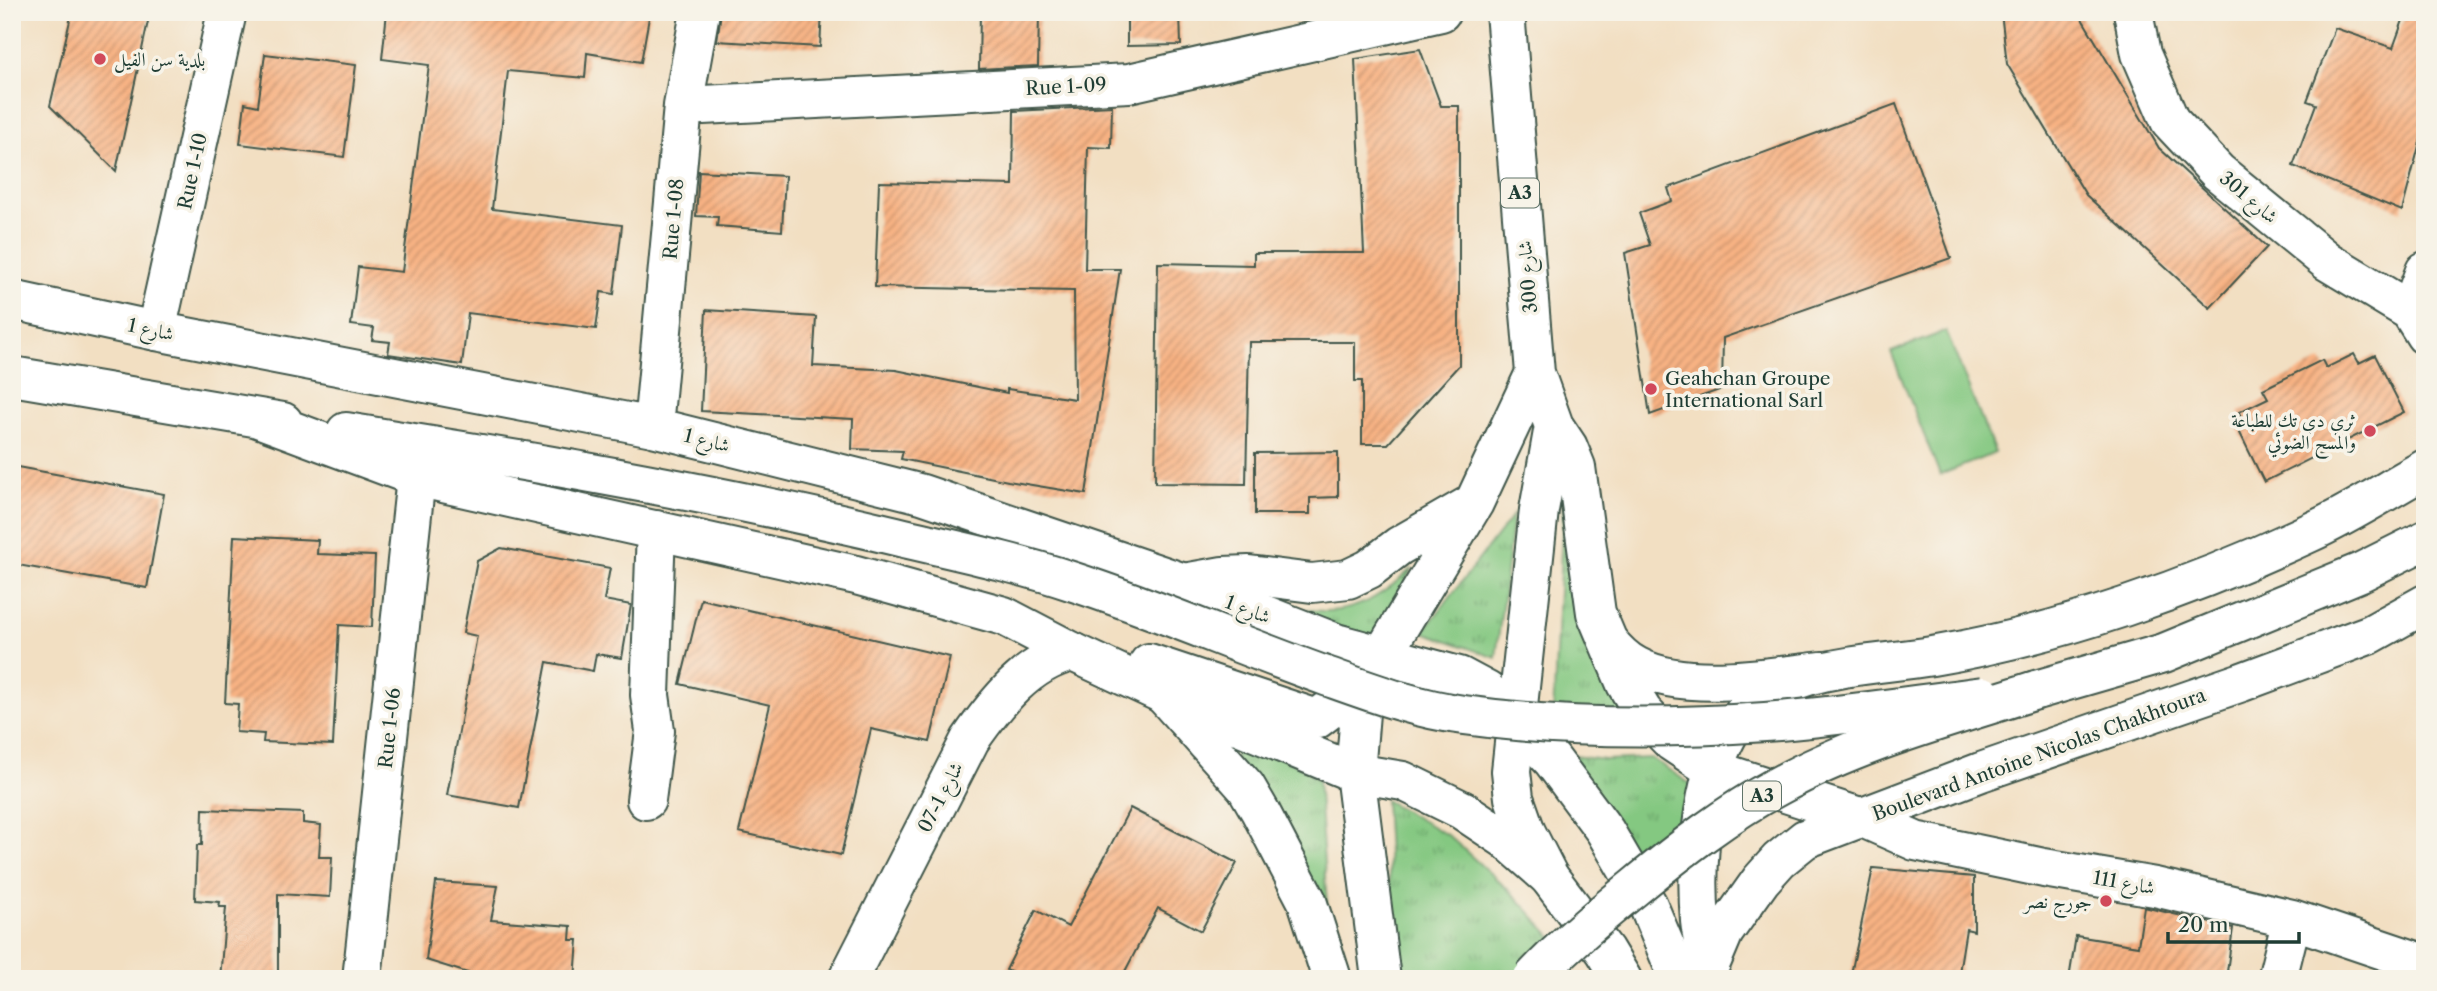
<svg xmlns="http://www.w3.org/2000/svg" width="2437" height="991" viewBox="0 0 2437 991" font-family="'Libre Caslon Text',Amiri,serif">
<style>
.grass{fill:url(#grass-tufts);stroke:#52825a;stroke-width:2}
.garden{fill:#84c881;stroke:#52825a;stroke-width:2}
.building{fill:url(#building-hatch)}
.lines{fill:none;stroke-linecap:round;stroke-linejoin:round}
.minor-casing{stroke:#3f5549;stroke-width:42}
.major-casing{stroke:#3f5549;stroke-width:42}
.highway-casing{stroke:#3f5549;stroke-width:42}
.minor{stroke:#fff;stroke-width:38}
.major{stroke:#fff;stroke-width:38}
.highway{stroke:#fff;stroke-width:38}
.major-bridge-casing{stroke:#3f5549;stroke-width:42;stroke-linecap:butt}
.highway-bridge-casing{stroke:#3f5549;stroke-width:42;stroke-linecap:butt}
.major-bridge{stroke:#fff;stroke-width:38}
.highway-bridge{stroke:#fff;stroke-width:38}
.poi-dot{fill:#d1495b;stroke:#f7f3e8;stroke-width:2.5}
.labels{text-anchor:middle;stroke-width:7;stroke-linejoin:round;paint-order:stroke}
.shield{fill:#f7f3e8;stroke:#60746a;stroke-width:2}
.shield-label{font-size:18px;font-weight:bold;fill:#1f3d34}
.poi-label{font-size:19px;fill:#1f3d34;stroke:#f7f3e8;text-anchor:start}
.street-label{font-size:19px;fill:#1f3d34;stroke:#f7f3e8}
</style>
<defs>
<pattern id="grass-tufts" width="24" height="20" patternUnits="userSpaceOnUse" patternTransform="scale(1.75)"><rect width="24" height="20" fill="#84c881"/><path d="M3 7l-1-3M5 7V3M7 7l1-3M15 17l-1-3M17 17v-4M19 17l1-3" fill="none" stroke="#6ba46a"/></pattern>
<pattern id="building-hatch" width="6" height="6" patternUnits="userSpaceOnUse" patternTransform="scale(1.75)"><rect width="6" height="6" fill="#f8b283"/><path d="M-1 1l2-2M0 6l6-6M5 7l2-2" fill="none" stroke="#c8926c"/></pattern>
</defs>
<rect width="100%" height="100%" fill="#f7f3e8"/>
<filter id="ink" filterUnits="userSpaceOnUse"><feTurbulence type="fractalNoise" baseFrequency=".0143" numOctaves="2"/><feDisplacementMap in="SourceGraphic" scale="14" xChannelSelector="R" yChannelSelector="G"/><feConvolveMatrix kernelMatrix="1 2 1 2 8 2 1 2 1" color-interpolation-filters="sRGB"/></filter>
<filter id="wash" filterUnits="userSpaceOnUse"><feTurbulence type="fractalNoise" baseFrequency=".00686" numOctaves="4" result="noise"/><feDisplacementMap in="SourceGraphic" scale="28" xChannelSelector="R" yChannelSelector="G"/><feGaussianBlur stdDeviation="1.57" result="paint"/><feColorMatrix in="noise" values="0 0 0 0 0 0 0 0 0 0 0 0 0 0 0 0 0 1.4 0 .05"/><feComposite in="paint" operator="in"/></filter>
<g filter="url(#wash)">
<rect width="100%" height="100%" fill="#f2dfc2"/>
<path class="grass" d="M1565,468L1567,571L1587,647L1628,720L1553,716Z
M1513,515L1496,658L1423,632Z
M1412,568L1377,643L1251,600C1324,614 1353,624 1412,568Z
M1208,706L1318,779L1329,933Z
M1566,755L1605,760L1651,758L1692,785L1697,822L1643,864Z
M1385,800L1449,836L1515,896L1557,942L1517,979H1395Z"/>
<path class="garden" d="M1946,331L1995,453L1940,475L1891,352Z"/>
<g id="blocks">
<path class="building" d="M72,12H150L116,171L50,106Z
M387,12H650L641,62L587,53L585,78L508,71L492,209L622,225L614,294L601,292L596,329L468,313L462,365L388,354L390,342L372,340L374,328L351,325L358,267L402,272L429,65L382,59Z
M721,12H822L820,47L717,41Z
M980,12H1039L1038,66L979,69Z
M1127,12H1180L1181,45L1127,46Z
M2001,12H2078L2159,148L2267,247L2210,308L2086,195L2007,64Z
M2406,12H2425V123L2402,211L2293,166L2316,104L2307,101L2335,28L2393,48Z
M1420,49L1441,106H1459V365L1388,444H1362V381H1355V342H1249L1246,484L1155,483L1158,263L1254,265V253H1364L1355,59Z
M265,54L356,65L344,157L240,144L245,103L258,106Z
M1896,104L1951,258L1723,338L1722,389L1650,415L1625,253L1650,245L1639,213L1672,201L1668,188Z
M1112,106L1111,148L1088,147L1085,269H1120L1086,494L1008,481L901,459L903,451L852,449L853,419L701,411L706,310L816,317L813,366L896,370L1007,393V389L1075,399L1074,291L875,287L879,182L1013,185L1014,111Z
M699,171L785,176L782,231L717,226L718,217L696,216Z
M2354,354L2359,363L2375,355L2404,412L2264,482L2236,425L2243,422L2239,412L2268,398L2263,389L2322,360L2326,368Z
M1338,452V497L1310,498V514H1255V453Z
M12,466L164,494L147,588L12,564Z
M234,536L318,540L317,554L375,556L372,627L339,625L333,745L263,742L264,734L236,732L238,704L225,703Z
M501,548L610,568L604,600L631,605L622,658L596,654L593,671L547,662L519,808L447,795L477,636L463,633L477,561Z
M701,599L950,657L930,742L871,729L841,855L739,832L770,705L680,684Z
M1130,808L1237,863L1201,931L1158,908L1121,979H1025L1006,970L1036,910L1068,927Z
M203,809L303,813V823L321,825L319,857H332L330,897L278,894V979H220L226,907H219L220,902L195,900L197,845H202Z
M1873,868L1974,877V931L1966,929L1958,979H1850Z
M436,882L498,886L491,920L571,926L570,940H578L575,979H487L426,960Z
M2144,907L2233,928L2226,979H2069L2076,936L2138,946Z"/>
</g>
</g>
<g filter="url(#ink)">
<use href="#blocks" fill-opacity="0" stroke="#3f5549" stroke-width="2"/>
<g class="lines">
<defs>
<path id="minor" d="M2133,12L2141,54L2170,121L2218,172L2327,261L2410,311L2425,335
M683,106L1129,83L1441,12
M2410,311L2425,271
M156,331L227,12
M653,427L683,106L700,12
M646,800L655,731L650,695L656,530
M1863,818L1915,841L2044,868L2155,887L2292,919L2425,964
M1708,970L1724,932L1761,880L1779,860L1805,839L1981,772L2242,682L2371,634L2425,604
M362,979L416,477
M848,979L970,740C995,704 1028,661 1073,652
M1709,979C1707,959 1702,940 1700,921C1695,863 1701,757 1744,713C1793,663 1867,667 1932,656C2058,635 2193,587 2309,533C2349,515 2387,490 2425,469
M2277,979L2292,919"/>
<path id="major" d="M12,300L156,331L653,427L922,494L1184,583L1336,643L1459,676L1487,691L1552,760L1605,831L1648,905L1679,979
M12,376L283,422
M258,418L416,477L856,575L1004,616L1073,652L1163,694L1355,773L1403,781L1462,810L1507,840L1549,877L1605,951L1622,979
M346,432L518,460
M1149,663L1317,719L1334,706L1340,687L1337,647"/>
<path id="highway" d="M1505,12L1535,373L1554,426L1539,510L1511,771L1514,798L1526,832L1549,877
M1554,426L1568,447L1576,467L1596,613L1626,684L1643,712L1672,742L1714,770L1863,818
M1184,583L1223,576L1249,575L1312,583L1348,579L1369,569L1399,546L1472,504
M1608,641C1616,651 1625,660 1636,666C1684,692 1769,677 1822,671
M2036,690L2164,653L2361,572L2425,540
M1163,694L1246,787L1260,811L1307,901L1332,979
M1381,979L1355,773L1360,713L1369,677L1474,503L1535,373"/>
</defs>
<use href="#minor" class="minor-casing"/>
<use href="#major" class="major-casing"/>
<use href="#highway" class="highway-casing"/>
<use href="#minor" class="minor"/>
<use href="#major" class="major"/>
<use href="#highway" class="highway"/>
<defs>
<path id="major-bridge" d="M518,460C645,482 771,506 896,536C955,550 1014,562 1071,581C1158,609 1241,646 1326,676C1371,692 1416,709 1464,715C1563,729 1665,729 1765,722C1838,717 1911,705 1983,696"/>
<path id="highway-bridge" d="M1532,979C1564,945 1599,916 1635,887C1680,850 1726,814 1778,786C1858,742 1949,718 2036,690"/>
</defs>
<use href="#major-bridge" class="major-bridge-casing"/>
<use href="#highway-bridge" class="highway-bridge-casing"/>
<use href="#major-bridge" class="major-bridge"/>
<use href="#highway-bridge" class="highway-bridge"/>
</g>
</g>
<g class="poi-dot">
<circle cx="100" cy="59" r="7"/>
<circle cx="1651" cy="389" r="7"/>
<circle cx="2370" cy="431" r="7"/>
<circle cx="2106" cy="901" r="7"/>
</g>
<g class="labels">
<g class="shield">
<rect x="1501" y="178.5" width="38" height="29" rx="5"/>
<rect x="1743" y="781.5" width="38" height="29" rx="5"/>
</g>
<g class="shield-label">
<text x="1520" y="199">A3</text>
<text x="1762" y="802">A3</text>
</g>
<g class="poi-label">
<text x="114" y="66">بلدية سن الفيل</text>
<text x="1665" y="385">Geahchan Groupe<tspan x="1665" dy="22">International Sarl</tspan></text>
<text x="2356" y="427" text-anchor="end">ثري دي تك للطباعة<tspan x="2356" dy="22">والمسح الضوئي</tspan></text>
<text x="2092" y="908" text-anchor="end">جورج نصر</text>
</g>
<g class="street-label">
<text transform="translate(1066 86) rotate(-3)" y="7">Rue 1-09</text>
<text transform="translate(192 171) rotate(-78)" y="7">Rue 1-10</text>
<text transform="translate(2249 197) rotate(40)" y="7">شارع 301</text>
<text transform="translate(673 219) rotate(-85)" y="7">Rue 1-08</text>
<text transform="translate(1527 277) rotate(-95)" y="7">شارع 300</text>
<text transform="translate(151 329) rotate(12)" y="7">شارع 1</text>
<text transform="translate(707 440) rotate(14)" y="7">شارع 1</text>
<text transform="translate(1248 609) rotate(21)" y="7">شارع 1</text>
<text transform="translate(389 728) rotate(-84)" y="7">Rue 1-06</text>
<text transform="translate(2039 754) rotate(-20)" y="7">Boulevard Antoine Nicolas Chakhtoura</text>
<text transform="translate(940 797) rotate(-63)" y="7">شارع 1-07</text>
<text transform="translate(2124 882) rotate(10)" y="7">شارع 111</text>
</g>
</g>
<rect width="2437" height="991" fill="none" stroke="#f7f3e8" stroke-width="42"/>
<path d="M2168 932v10h131v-10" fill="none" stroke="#1f3d34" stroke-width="3.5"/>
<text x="2178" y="932" font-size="21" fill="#1f3d34" stroke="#f7f3e8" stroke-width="5" paint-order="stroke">20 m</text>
</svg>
